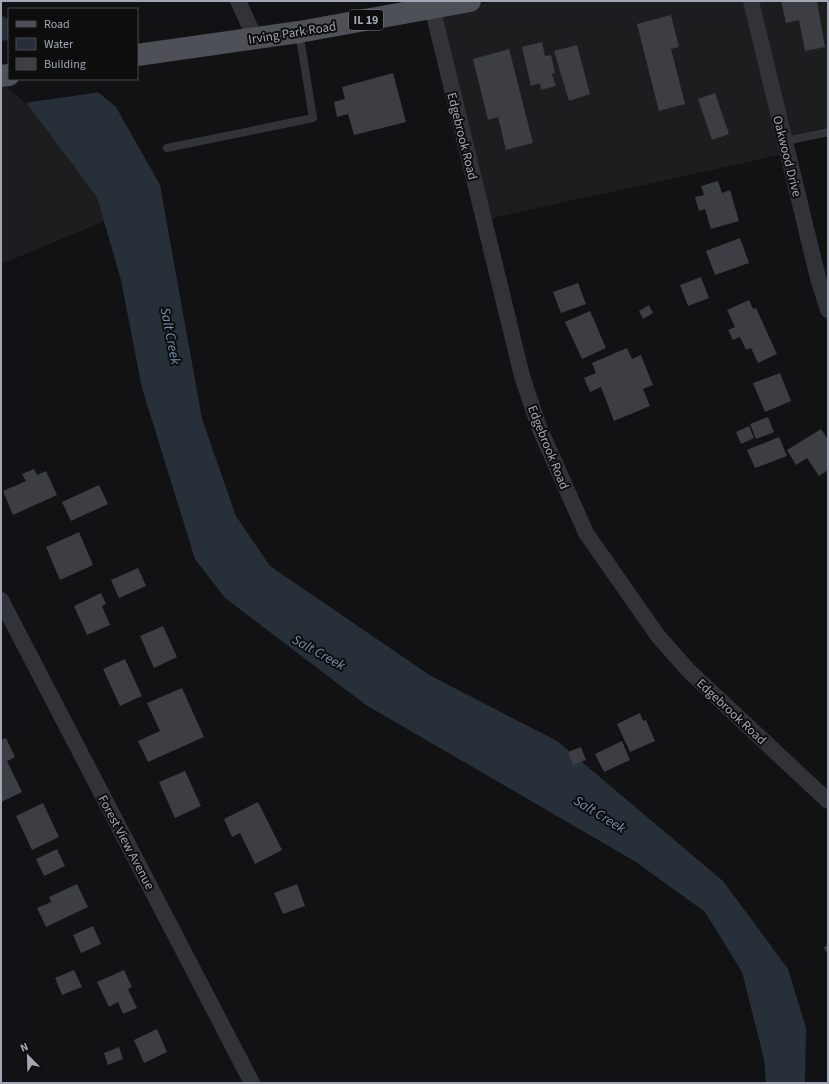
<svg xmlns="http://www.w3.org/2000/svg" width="829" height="1084" viewBox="0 0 829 1084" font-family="'Source Sans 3',sans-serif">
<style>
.built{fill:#1d1d20}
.water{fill:#273038}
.pier{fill:#121113}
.building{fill:#3d3e43}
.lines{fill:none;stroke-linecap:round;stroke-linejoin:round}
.lane{stroke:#323339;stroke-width:8}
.street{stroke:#323339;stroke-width:16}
.primary{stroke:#4e5058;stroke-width:22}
.labels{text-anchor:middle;stroke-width:4;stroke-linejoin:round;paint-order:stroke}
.shield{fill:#0d0d0e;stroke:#757983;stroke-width:1}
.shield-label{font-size:12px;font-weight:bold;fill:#a1a7b5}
.street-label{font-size:13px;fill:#a1a7b5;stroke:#0d0d0e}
.water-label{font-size:14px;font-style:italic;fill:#7594b4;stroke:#0d0d0e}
</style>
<rect width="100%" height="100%" fill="#121113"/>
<path class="built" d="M494,1H747L784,154L488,219L437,13Z
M755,1H828V127L787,136Z
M20,83L127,212L1,264V87Z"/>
<path class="water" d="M1,15L9,20V79H82L116,107L160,185L202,419L236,516L270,566L431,676L557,741L723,881L788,969L806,1028L805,1083H766L764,1059L742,972L705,912L636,862L366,705L225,598L195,559L142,388L121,280L97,197L20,94L1,81Z"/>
<path class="pier" d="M9,40V79H85L101,92L24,103L18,96L1,83V41Z"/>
<path class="building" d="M781,1H817L825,47L805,51L799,20L786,23Z
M671,15L679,47L671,49L685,104L659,111L637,24Z
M542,42L545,56L551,55L555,73L552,74L556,86L541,90L540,83L531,86L522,47Z
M577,45L590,94L569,101L554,51Z
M509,49L533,143L506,150L498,117L488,120L473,59Z
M393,73L406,122L354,135L348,114L337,117L334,102L345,99L342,87Z
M715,93L729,134L712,140L698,99Z
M718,181L722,193L730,190L739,221L711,229L705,209L699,211L695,197L704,195L701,186Z
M740,238L749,263L715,275L706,251Z
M701,277L709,298L688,306L680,285Z
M578,283L586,304L561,313L553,292Z
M749,300L753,309L756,308L777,354L758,363L751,348L746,350L740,337L733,340L728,330L735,327L727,310Z
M649,305L653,313L643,319L639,311Z
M590,311L606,348L582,359L565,322Z
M627,348L632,359L641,355L653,385L643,389L650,406L614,421L601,387L590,392L584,378L596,373L592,363Z
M780,373L791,401L765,412L753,383Z
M768,417L774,432L756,439L750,424Z
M749,426L754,438L741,444L736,432Z
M821,429L828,440V470L819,476L807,458L796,465L787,450Z
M779,437L787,456L755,468L747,450Z
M34,469L37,475L46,471L57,495L13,515L3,491L26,481L22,474Z
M99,485L108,504L71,521L62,502Z
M79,532L93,565L60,580L46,547Z
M138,568L146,586L119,598L111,580Z
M101,593L106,604L102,606L110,625L87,635L74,606Z
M163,626L177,657L154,668L140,636Z
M125,659L142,696L120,706L103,669Z
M182,688L204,737L148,762L138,741L160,731L147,703Z
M640,713L643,721L646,720L655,741L630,752L617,724Z
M6,738L15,757L7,761L22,792L1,802V740Z
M622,741L630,760L604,772L595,754Z
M581,747L586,760L573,765L568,752Z
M185,771L201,806L175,818L159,782Z
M258,802L282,850L255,864L240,833L232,837L224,819Z
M43,803L59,837L32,850L16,816Z
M57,849L65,866L44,876L36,859Z
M77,884L88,907L46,927L37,908L51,902L49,897Z
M297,884L305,906L283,914L274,893Z
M93,926L101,944L81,953L73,935Z
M828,945V955L824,947Z
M74,970L82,987L62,995L55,978Z
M124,970L132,987L128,989L137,1008L123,1014L118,1002L109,1007L97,982Z
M157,1029L167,1052L144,1063L134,1040Z
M119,1047L123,1059L108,1065L104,1053Z"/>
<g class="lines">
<path class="lane" d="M785,141L828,132
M167,148L313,118L299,32"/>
<path class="street" d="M238,1L255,38
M751,1L818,278L828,310
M432,7L522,376L539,427L586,533L658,636L689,671L828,801
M1,600L252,1083"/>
<path class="primary" d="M137,55L299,32L470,1
M1,76L9,75"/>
</g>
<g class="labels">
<rect class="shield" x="349" y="10" width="34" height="20" rx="3"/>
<g class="shield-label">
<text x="366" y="24">IL 19</text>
</g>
<g class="street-label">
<text transform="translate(292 32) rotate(-9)" y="5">Irving Park Road</text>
<text transform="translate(463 136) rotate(76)" y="5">Edgebrook Road</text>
<text transform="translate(788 156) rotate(76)" y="5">Oakwood Drive</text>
<text transform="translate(549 447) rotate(68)" y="5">Edgebrook Road</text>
<text transform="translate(732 711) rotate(43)" y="5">Edgebrook Road</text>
<text transform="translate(127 842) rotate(62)" y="5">Forest View Avenue</text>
</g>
<g class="water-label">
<text transform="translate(171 336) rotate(79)" y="5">Salt Creek</text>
<text transform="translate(319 652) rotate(29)" y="5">Salt Creek</text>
<text transform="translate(600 814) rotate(32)" y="5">Salt Creek</text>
</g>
</g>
<rect width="829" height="1084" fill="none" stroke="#a1a7b5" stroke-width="4"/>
<rect x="8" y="8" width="130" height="72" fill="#0d0d0e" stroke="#484b51"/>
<rect x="16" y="21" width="20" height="6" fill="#4e5058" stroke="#484b51"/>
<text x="44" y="28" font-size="12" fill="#a1a7b5">Road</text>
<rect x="16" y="38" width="20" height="12" fill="#273038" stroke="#484b51"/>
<text x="44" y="48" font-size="12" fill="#a1a7b5">Water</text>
<rect x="16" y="58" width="20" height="12" fill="#3d3e43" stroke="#484b51"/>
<text x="44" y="68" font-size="12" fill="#a1a7b5">Building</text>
<g transform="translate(28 1056) rotate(337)" stroke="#0d0d0e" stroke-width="3" paint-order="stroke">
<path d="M0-3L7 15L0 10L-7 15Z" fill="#a1a7b5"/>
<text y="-6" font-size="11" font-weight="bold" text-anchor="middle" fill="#a1a7b5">N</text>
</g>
</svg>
